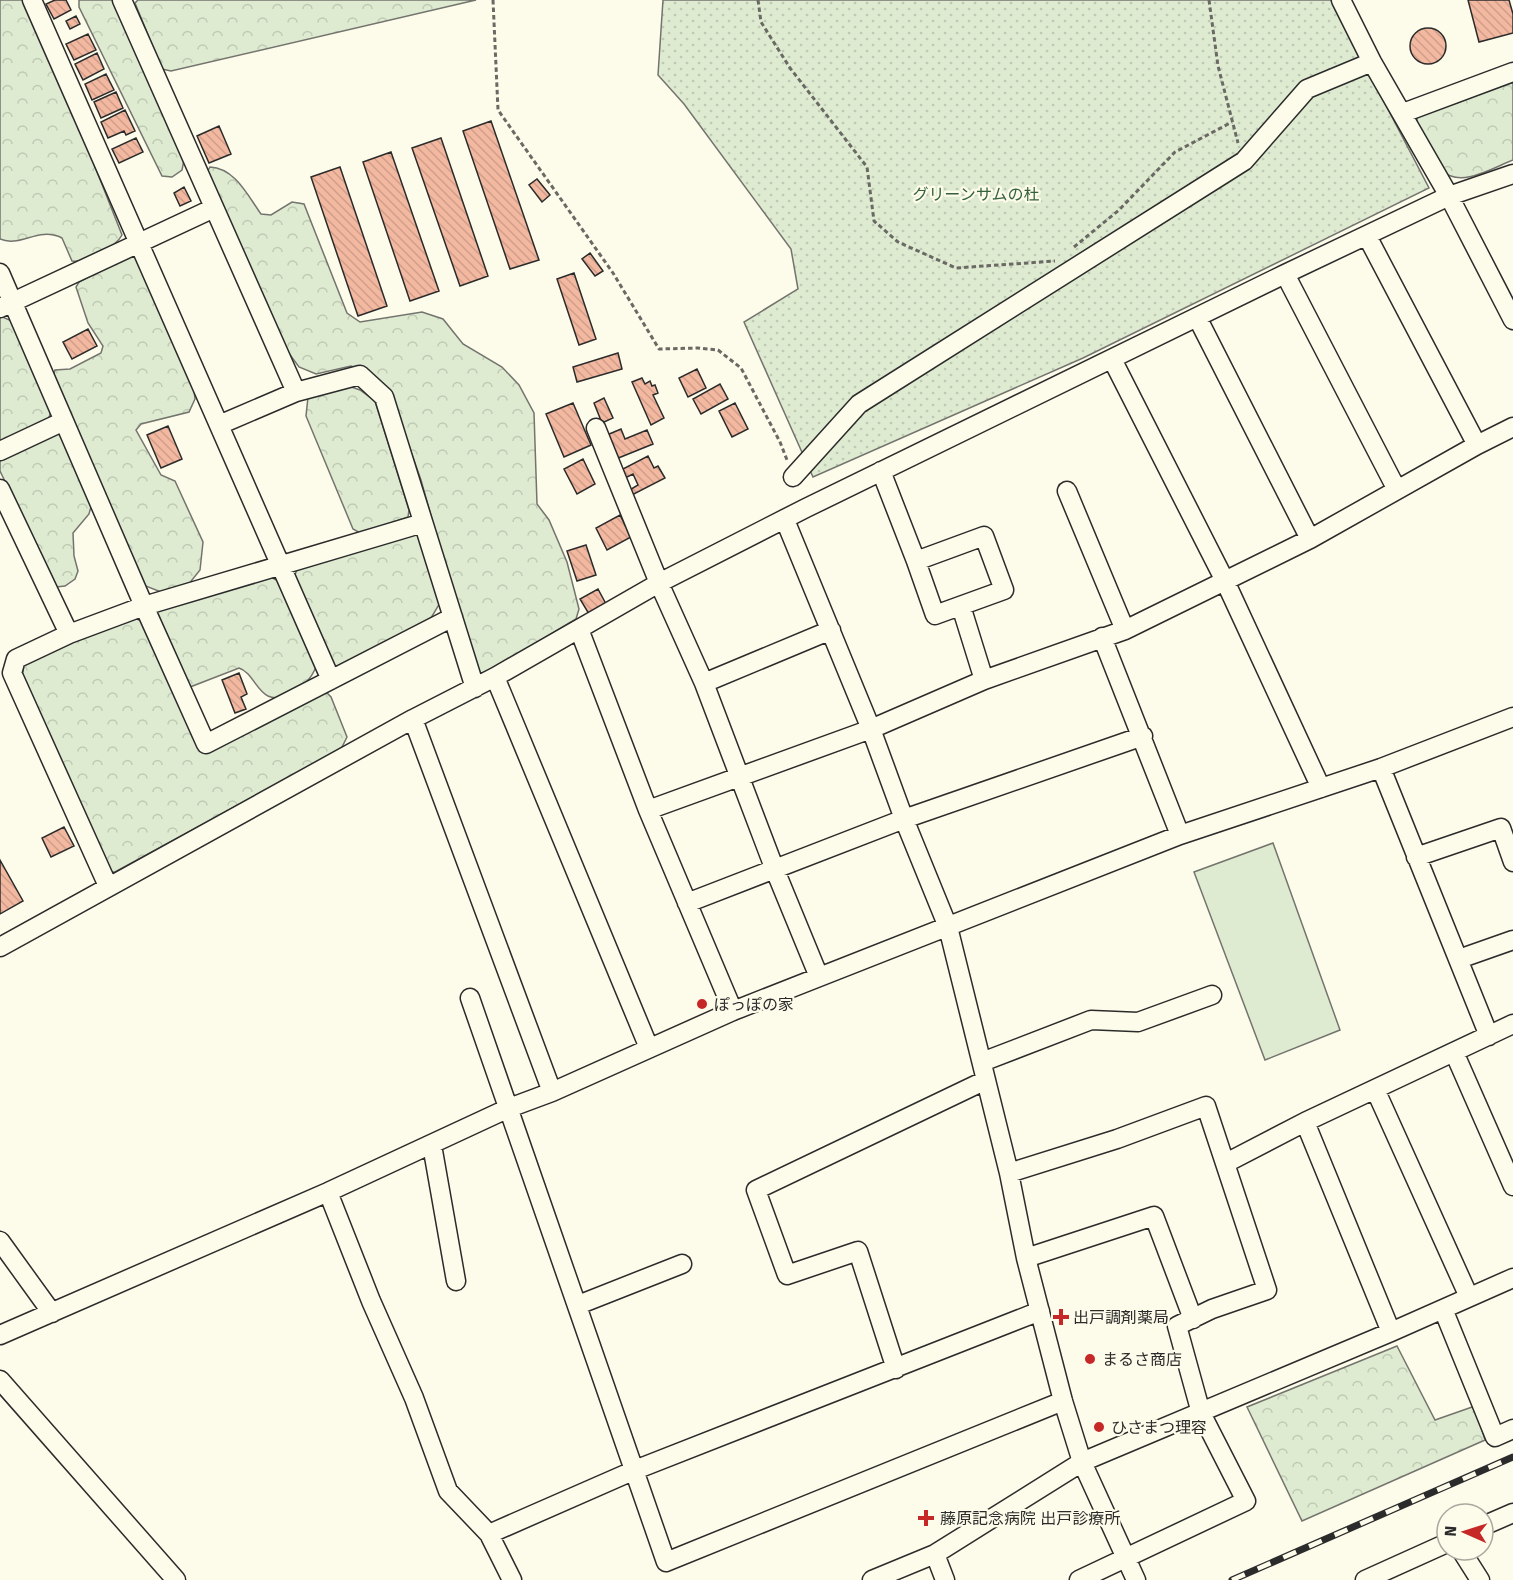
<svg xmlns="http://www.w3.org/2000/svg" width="1513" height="1580" viewBox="0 0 1513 1580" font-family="'Fira Sans','Noto Sans JP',sans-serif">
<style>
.forest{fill:url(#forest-crowns);stroke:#74746e;stroke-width:1.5}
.park{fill:#deebd1;stroke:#74746e;stroke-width:1.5}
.garden{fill:url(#garden-dots);stroke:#74746e;stroke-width:1.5}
.building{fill:url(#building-back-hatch);stroke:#2b2b2b;stroke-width:1.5}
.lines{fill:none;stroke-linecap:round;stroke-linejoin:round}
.minor-casing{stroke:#2b2b2b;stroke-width:21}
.path{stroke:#6a6964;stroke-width:3;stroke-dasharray:4.5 3;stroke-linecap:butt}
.minor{stroke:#fdfbea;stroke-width:18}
.rail-casing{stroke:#2b2b2b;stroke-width:7}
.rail{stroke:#fdfbea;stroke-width:4.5;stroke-dasharray:14;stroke-linecap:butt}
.poi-dot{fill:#c62828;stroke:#fdfbea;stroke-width:2}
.labels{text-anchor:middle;stroke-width:4.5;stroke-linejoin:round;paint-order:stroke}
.park-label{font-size:16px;fill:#34623c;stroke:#fdfbea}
.poi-label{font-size:16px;fill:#2b2b2b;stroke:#fdfbea;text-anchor:start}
</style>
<defs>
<pattern id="forest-crowns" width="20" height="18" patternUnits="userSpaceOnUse" patternTransform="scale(1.5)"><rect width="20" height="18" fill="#deebd1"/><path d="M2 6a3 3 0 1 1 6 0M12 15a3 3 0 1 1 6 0" fill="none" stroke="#bfcab4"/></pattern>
<pattern id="garden-dots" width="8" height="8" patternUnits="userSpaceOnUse" patternTransform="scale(1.5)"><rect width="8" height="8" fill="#deebd1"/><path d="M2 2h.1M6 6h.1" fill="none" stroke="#bfcab4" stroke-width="1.8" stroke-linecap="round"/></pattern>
<pattern id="building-back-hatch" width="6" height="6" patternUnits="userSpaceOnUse" patternTransform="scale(1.5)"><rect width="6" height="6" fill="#f2b8a0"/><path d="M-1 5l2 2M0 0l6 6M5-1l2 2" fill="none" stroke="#d09e8a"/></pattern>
</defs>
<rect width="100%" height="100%" fill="#fdfbea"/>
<path class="forest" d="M0,0H23L71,106L122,235C116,247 85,263 72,261L62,238C38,226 20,248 0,239Z
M79,0H112L184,160L182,170L172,177L162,176L79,7Z
M138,0H476L171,71L162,69L135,3Z
M1513,82V160C1492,168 1462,188 1442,171L1417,125V116Z
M210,167C235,168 248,196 261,214L271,215L292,202L304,204L347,313L360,322L422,312L443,319L463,344L502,367L519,385L534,413L537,504L549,520L567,562L579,609L576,619L482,675L475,674L421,480L399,418L367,372L351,366L316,374L299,367L285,348L206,174Z
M129,256H136L194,390L195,399L189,412L141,424L136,430L161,475L175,481L203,542L200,570L184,590L161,592L143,585L52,380L55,370L70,369L101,353L103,346L88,323L76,287L79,282Z
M0,316L14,322L52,409L48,420L0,441Z
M343,384L360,390L375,401L409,510L408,517L360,533L353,529L306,416L308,397Z
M52,432L63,436L92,503L89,514L73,533L74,556L78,571L75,579L65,586L56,587L0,471V458Z
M417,534L425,541L440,603L431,618L336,672L294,578L298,566Z
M267,575L280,582L317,665C310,681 306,683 292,692C259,712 258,674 239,668L190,687L186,683L156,617L157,607Z
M135,618L147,624L199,745L323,689L331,697L347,737L341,749L115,872H107L22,679L24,664L37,656Z
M1397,1346L1435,1420L1475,1406L1485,1440L1302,1521L1247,1407Z"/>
<path class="park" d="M1273,843L1340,1030L1265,1060L1194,872Z"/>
<path class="garden" d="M663,0H1331L1429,188L1083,358L813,477L744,322L798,289L791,249L684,104L658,75Z"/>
<path class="building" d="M55,0H66L71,10L54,19L46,4Z
M1468,0H1509L1513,14V33L1479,42Z
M76,16L80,24L70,29L66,21Z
M1410 46a18 18 0 1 1 36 0a18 18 0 1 1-36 0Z
M88,34L96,50L74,60L66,44Z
M97,53L104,69L83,80L75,64Z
M106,74L114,90L92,100L85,84Z
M116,92L123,108L101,118L94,102Z
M125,110L135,131L126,135L124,131L108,138L101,122Z
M491,121L539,260L510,269L463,131Z
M219,126L231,154L209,163L197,136Z
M136,138L143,152L119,163L112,149Z
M441,138L488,276L460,286L412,148Z
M391,152L439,291L410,301L363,162Z
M340,167L387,306L358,316L311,177Z
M537,179L550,195L542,202L529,185Z
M184,187L191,201L180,206L174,193Z
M590,253L603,271L595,276L582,259Z
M574,273L596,339L579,345L557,279Z
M88,329L97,346L72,359L63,342Z
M618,353L622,369L577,382L573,367Z
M697,369L706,388L688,397L679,378Z
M642,378L645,384L650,381L652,386L655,385L658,393L653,395L664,418L651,425L632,382Z
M720,384L728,399L701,414L693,399Z
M604,398L613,418L602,423L594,403Z
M573,403L591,445L564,457L546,414Z
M735,403L748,429L732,437L719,411Z
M168,426L182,459L161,468L147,435Z
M621,429L625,439L647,430L653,444L616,459L607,435Z
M648,456L654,468L658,466L665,478L630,496L628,491L638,485L633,474L623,479L619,471Z
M583,459L595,484L577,494L564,469Z
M620,515L631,537L607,550L596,528Z
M586,545L596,575L577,581L567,551Z
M598,589L606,604L589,614L580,599Z
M239,673L247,694L241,697L246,709L235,713L222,680Z
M64,827L74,846L51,857L42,838Z
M0,860L23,901L0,914Z"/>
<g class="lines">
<defs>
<path id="minor" d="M32,0L331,680
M122,0L296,392
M1341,0L1372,62L1449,196L1513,320
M1403,113L1513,72
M1367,236L1477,445
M0,273L144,606L206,744L453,617
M1285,274L1397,490
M0,308L214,208
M1197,317L1310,539
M1112,359L1225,581L1321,788
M219,425L296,392L360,375L384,397L475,688
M596,428L659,583L704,683L775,870L819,977
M0,451L64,421
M881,471L916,561
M793,477L859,404L1244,161L1307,89L1372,62
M0,489L69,634
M1067,491L1125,630
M785,520L871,729L904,819L948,927L1009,1173L1026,1258L1063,1401L1082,1462L1136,1580
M984,536L1004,590L935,615L916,561Z
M961,606L984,680
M579,629L648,810L733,1011
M1102,637L1180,835
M495,677L649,1048
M704,683L831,630
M413,719L552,1092
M1381,768L1489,1036
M648,810L871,729L984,680L1125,630L1310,539L1477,445L1513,427
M1416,857L1501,828L1513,862
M108,886L12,673L16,659L69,634L144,606L423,523
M687,903L904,819L1143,736
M0,947L413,719L495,677L659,583L806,508L1285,274L1449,196L1513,174
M1459,959L1513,940
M470,998L666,1562L1063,1401
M1454,1052L1513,1186
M982,1062L1091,1020L1138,1022L1212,995
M1375,1089L1469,1297
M1305,1122L1391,1332
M432,1145L456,1281
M1226,1163L1305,1122L1513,1024
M1009,1173L1117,1139L1206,1106L1267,1290L1212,1309L1177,1326L1201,1413L1246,1501L1079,1580
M328,1192L371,1301L414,1398L448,1491L489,1534L512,1580
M0,1241L52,1313
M1026,1258L1154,1216L1193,1319
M578,1305L682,1264
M1443,1309L1495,1437L1513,1429
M0,1335L328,1192L509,1108L552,1092L733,1011L1180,835L1381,768L1513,717
M896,1369L858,1251L787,1275L756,1190L986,1080
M0,1380L176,1580
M1483,1526L1513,1513
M489,1534L635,1470L1040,1311
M1461,1550L1480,1580
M935,1554L945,1580
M872,1580L935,1554L1082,1462L1391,1332L1513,1278
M1365,1580L1447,1543"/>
</defs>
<use href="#minor" class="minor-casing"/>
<path class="path" d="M493,0L498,110L613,273L659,349L698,348L718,350L741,368L780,442L787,460
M758,0L761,22L790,68L867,167L874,221L898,242L956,268L1055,261
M1209,0L1218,66L1238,143
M1074,247L1119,210L1175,152L1232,122"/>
<use href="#minor" class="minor"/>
<defs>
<path id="rail" d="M1232,1580L1513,1457"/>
</defs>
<use href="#rail" class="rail-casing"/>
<use href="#rail" class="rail"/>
</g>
<g class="poi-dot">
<circle cx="702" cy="1004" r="6"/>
<path d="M1058 1308h6v6h6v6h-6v6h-6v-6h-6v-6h6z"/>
<circle cx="1090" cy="1359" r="6"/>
<circle cx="1099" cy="1427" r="6"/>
<path d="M923 1509h6v6h6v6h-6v6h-6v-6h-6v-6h6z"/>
</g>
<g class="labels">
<g class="park-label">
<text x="976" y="200">グリーンサムの杜</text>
</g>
<g class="poi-label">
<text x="714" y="1010">ぽっぽの家</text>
<text x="1073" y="1323">出戸調剤薬局</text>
<text x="1102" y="1365">まるさ商店</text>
<text x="1111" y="1433">ひさまつ理容</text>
<text x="940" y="1524">藤原記念病院 出戸診療所</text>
</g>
</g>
<g transform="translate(1465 1532) rotate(273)"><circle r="28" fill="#fdfbea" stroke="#a9a89e" stroke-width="1.5"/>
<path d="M0-4.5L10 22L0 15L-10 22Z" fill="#c62828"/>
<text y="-9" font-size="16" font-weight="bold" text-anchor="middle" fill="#2b2b2b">N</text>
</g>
</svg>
